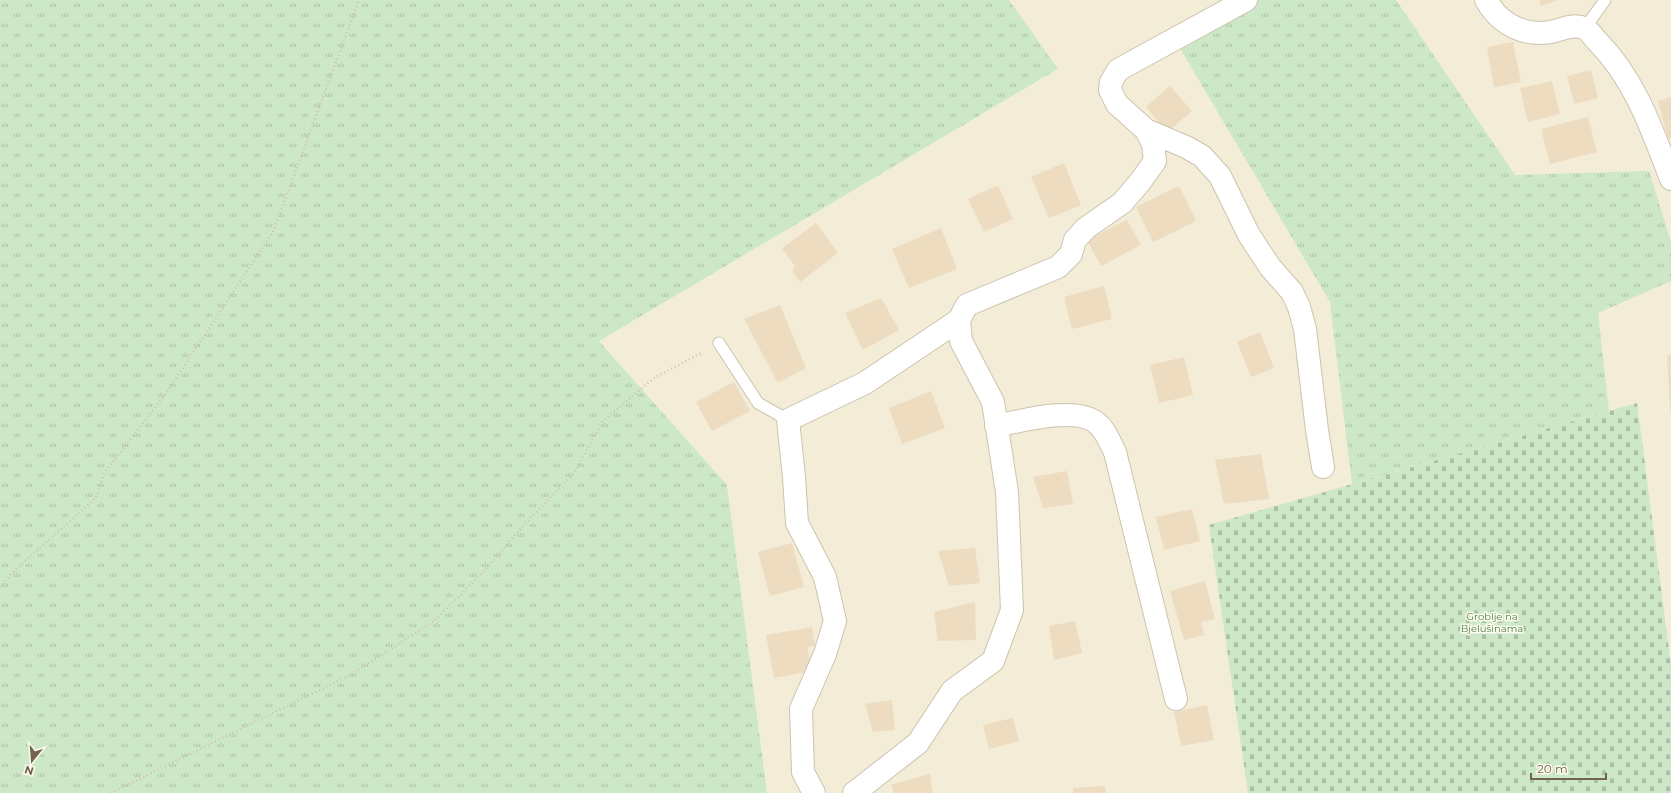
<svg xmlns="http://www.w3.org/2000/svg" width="1671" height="793" viewBox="0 0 1671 793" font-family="Montserrat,sans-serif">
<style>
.residential{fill:#f3ecd7}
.grass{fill:url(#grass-tufts)}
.cemetery{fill:url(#cemetery-stones)}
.building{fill:#eddcc0}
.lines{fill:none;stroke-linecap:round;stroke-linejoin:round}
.lane-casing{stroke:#cdc3af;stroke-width:13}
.street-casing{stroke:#cdc3af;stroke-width:24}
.path{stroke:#d4c2a5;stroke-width:2.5;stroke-dasharray:1 3;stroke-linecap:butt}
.lane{stroke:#fff;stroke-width:11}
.street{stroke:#fff;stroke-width:22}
.labels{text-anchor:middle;stroke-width:3;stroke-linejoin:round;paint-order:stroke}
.park-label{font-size:10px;fill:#4c7f49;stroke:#fefcef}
</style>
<defs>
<pattern id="grass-tufts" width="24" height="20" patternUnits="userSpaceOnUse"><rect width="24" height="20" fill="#cde8c7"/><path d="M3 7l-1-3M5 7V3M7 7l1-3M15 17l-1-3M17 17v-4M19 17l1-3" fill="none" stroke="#abc0a4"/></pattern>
<pattern id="cemetery-stones" width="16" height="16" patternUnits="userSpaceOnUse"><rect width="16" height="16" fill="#cde8c7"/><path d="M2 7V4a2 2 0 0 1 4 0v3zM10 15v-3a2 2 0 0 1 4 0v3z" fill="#abc0a4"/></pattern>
</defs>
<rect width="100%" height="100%" fill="#fbf8e9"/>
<path class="residential" d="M1009,0H1671V793H767L727,485L599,341L1057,70Z"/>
<path class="grass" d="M0,0H1009L1058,69L599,341L727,485L767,793H0Z
M1244,0H1396L1515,175L1649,171L1671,242V281L1598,313L1609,411L1352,484L1330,302L1174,38Z"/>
<path class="cemetery" d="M1637,403L1671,665V793H1248L1209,525Z"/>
<path class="building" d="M1539,0H1557L1541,6Z
M1513,42L1521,82L1494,87L1487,47Z
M1591,70L1598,98L1574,104L1567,76Z
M1552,81L1560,114L1528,122L1520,88Z
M1170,86L1192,111L1167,132L1146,107Z
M1671,97V139H1668L1658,101Z
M1588,117L1597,152L1550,164L1541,129Z
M1064,163L1081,205L1049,218L1031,177Z
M998,185L1013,219L984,232L968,199Z
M1179,186L1196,221L1153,242L1136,207Z
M1127,220L1141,245L1101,266L1087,240Z
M816,223L838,253L800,282L792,271L795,266L782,248Z
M941,228L957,269L909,288L892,249Z
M1104,286L1112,319L1072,329L1064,297Z
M881,298L899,330L863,350L845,313Z
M780,305L806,368L778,383L744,319Z
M1260,332L1274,368L1251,377L1237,342Z
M1667,355H1671V410H1670Z
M1184,357L1193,395L1159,403L1150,365Z
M734,382L750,411L712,431L696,402Z
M931,391L945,428L902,444L889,408Z
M1261,454L1269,499L1224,504L1215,460Z
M1067,471L1073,504L1043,508L1033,477Z
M1192,509L1200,541L1164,550L1156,517Z
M792,543L804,587L770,596L758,552Z
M975,548L980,583L949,586L938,551Z
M1205,581L1215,619L1201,622L1204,635L1184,640L1170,591Z
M975,602L976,640L938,641L934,612Z
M1075,621L1082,653L1054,660L1049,626Z
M812,627L815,646L807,647L812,671L774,678L766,635Z
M892,700L895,730L873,732L865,704Z
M1207,705L1214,740L1181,746L1174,712Z
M1013,718L1019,741L989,749L983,725Z
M930,774L933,793H894L891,785Z
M1105,786L1106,793H1073V788Z"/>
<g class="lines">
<defs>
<path id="lane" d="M1585,28L1605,0
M719,343L758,403L788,420"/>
<path id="street" d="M1486,0C1500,25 1526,38 1555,31C1564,28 1575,24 1584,28C1589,30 1594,38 1597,41C1635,79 1652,130 1671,179
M1146,130L1186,147L1202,156L1220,176L1249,235L1270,267L1292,292L1299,307L1305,329L1317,430L1323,467
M996,426C1021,421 1072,407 1094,421C1105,428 1109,441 1115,452L1176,699
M814,793L803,772L801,709L825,654L835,621L825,577L797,523L794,477L788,420L865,383L959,320
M854,793L918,743L952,691L993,661L1012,610L1007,492L993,402L961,341L959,320L967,305L1058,267L1071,254L1075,240L1086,228L1122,203L1140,182L1155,161L1153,144L1146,130L1117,104L1110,90L1111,82L1118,70L1246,0"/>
</defs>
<use href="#lane" class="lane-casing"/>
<use href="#street" class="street-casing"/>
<path class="path" d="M0,587L16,569L96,498L104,473L165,395L273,232L359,0
M111,793L352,674L434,621L484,571L524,525L574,473L603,421L654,378L703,352"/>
<use href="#lane" class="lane"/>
<use href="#street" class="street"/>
</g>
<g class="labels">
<g class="park-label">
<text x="1492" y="620">Groblje na<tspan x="1492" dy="12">Bjelušinama</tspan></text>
</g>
</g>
<g transform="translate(32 761) rotate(197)" stroke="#fefcef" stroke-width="3" paint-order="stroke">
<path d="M0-3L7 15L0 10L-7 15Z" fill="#74644e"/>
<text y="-6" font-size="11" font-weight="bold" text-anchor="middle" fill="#74644e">N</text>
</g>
<path d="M1531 773v6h75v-6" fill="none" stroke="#74644e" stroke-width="2"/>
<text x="1537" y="773" font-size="12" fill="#74644e" stroke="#fefcef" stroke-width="3" paint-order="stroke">20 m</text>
</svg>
